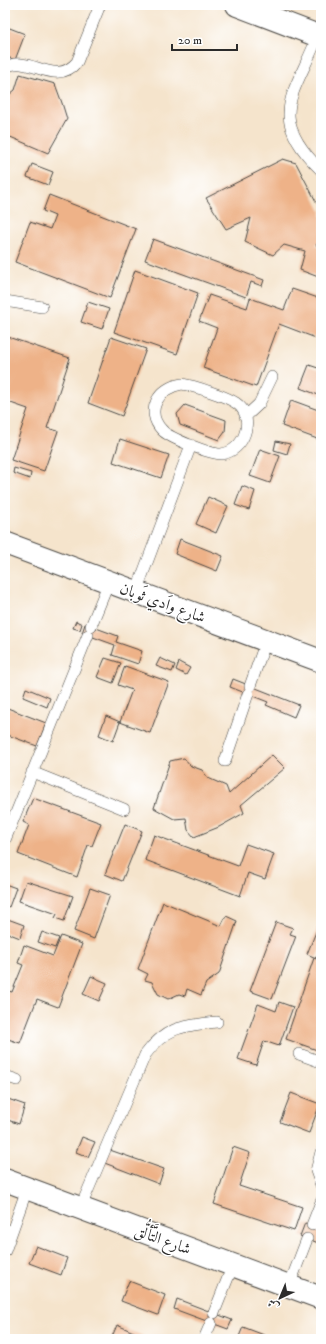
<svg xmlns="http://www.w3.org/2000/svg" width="326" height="1344" viewBox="0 0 326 1344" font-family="'IM FELL DW Pica',Amiri,serif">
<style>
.building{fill:#eeb288}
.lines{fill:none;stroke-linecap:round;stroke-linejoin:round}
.service-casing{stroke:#494743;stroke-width:12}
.minor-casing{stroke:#494743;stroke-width:24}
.service{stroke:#fff;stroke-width:11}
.minor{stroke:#fff;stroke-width:22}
.labels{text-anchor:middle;stroke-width:3;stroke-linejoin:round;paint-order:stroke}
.street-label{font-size:16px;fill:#2b2b2b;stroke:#fff}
</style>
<rect width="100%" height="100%" fill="#fff"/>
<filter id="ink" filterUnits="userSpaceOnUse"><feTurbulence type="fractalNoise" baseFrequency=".025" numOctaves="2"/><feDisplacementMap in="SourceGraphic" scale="8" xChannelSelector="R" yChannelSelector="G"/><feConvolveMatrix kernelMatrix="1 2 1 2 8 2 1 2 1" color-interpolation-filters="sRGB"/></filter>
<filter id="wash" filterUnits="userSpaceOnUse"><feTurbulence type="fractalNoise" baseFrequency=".012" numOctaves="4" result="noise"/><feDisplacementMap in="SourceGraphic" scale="16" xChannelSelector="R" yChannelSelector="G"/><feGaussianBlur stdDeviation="0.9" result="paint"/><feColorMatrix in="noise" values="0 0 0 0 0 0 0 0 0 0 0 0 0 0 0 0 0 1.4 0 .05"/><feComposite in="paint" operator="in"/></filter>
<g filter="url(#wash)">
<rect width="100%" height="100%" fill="#f5e4cc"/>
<g id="blocks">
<path class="building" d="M7,27L25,34L15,60L5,56V33Z
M20,74L55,84L62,103L67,119L48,153L8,136L5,116V98L15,90Z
M283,159L296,163L321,211V239L316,245L321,248V278L300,270L305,251L284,245L273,255L245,242L251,218L226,229L206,198Z
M32,164L53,172L48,185L27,177Z
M49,195L136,229L110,298L15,262L30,222L50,229L55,216L43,211Z
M153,239L264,280L262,286L251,282L246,297L145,260Z
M135,270L198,293L177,354L114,332Z
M292,289L321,299V340L279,324L256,387L203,368L217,328L199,321L209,295L247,308L250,298L284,310Z
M88,302L109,309L102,329L81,322Z
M5,336L70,358L47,428L58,431L44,471L11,460L28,409L5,401Z
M111,337L146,349L122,416L88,403Z
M309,365L321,369V396L300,388Z
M291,400L321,411L320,440L282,426Z
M185,405L226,420L225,432L219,440L180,425L177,414Z
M120,439L169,455L161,478L113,462Z
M276,441L290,444L287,454L274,450Z
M260,449L280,456L270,483L250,476Z
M14,468L31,473L30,479L13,473Z
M242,486L255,491L249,510L235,505Z
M208,497L228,506L216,533L196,524Z
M180,539L223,556L217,571L175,554Z
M76,621L82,624L80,630L73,628Z
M85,624L118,636L116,642L142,651L138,664L112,655L115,645L82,633Z
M105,658L121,663L113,683L97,677Z
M160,658L175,665L172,672L156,666Z
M179,662L190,668L186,675L176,670Z
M125,666L169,682L150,733L120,722L132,690L118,685Z
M233,679L299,705L294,717L266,705L268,702L230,687Z
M26,688L50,698L47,707L23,697Z
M5,707L46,723L37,746L5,734Z
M106,716L120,722L113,741L99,735Z
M272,755L285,768L241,805L244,813L219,827L194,837L188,830L186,818L174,819L154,808L170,761L184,758L191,766L202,770L208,778L226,786L229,794Z
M33,798L101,823L92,846L88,845L77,877L18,854L29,825L23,822Z
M125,824L142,831L122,881L105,874Z
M154,835L238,866L246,844L274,854L265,879L248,873L240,896L145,860Z
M26,881L73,896L64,921L55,918L57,914L19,901Z
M5,884L16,888L9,907L5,905Z
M90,888L110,895L94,939L74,931Z
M163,902L221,926L226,916L237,921L219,974L206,983L201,995L187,989L185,996L179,994L168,999L158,994L152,982L145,980L148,974L138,969Z
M5,918L24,925L20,938L5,932Z
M276,922L293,928L290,934L296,936L272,999L250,991Z
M318,927L321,928V948L316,958L307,954Z
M42,932L59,938L55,948L38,942Z
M61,936L82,944L58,1007L37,999L20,1043L5,1038V990L12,992L23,965L18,963L24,945L53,956Z
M314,958L321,961L320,1051L286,1039Z
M91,976L107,983L99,1001L83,994Z
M279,1002L293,1007L279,1046L264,1041L256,1065L238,1059L258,1004L276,1011Z
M291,1093L320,1104L309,1133L280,1122Z
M8,1099L25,1105L19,1124L5,1119V1109Z
M82,1137L95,1142L88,1157L76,1152Z
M233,1147L250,1153L239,1186L302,1207L294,1231L214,1204Z
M107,1149L164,1169L159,1184L102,1162Z
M305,1223L321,1228V1244L300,1236Z
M36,1246L67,1258L61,1275L29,1263Z
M129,1281L165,1295L158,1315L121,1301Z
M177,1299L232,1320L228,1329L174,1309Z
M117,1325L143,1336L142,1339H111Z
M243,1327L264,1335L263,1339H238Z"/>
</g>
</g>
<g filter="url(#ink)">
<use href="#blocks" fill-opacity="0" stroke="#494743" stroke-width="1"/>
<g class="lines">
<defs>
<path id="service" d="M319,33C296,94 264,115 321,170
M5,68C28,52 54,89 77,62L100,5
M5,301L42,307
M182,384C194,386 226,396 236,403C257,417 244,452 221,454C210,454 169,438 162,430C144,411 159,387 182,384Z
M245,417L259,404L272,377
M136,592L191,445
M91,626L109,582
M250,686L266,641
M225,761L248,694
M32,772L124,809
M5,840L88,635
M299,1054L321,1062
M5,1076L17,1080
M321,1152L316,1171L321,1185
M80,1209L145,1055C166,1026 184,1026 217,1022
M312,1225L321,1202
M5,1251L27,1189
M289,1286L307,1239
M214,1313L233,1265
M204,1339L211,1323"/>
<path id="minor" d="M237,5L321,37
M5,543L321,661
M5,1180L321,1298"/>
</defs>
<use href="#service" class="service-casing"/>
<use href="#minor" class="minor-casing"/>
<use href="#service" class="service"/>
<use href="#minor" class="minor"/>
</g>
</g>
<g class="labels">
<g class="street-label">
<text transform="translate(163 602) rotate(20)" y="6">شارع واَدي ثَوبان</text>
<text transform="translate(163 1239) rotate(20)" y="6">شارع التَّألُّق</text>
</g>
</g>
<rect width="326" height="1344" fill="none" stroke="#fff" stroke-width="20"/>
<g transform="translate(280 1298) rotate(224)" stroke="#ffffff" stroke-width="3" paint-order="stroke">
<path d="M0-3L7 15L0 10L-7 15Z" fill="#2b2b2b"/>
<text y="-6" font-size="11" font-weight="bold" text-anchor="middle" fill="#2b2b2b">ش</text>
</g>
<path d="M172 44v6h65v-6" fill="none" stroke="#2b2b2b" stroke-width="2"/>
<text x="178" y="44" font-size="12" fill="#2b2b2b" stroke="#ffffff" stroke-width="3" paint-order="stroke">20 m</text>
</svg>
